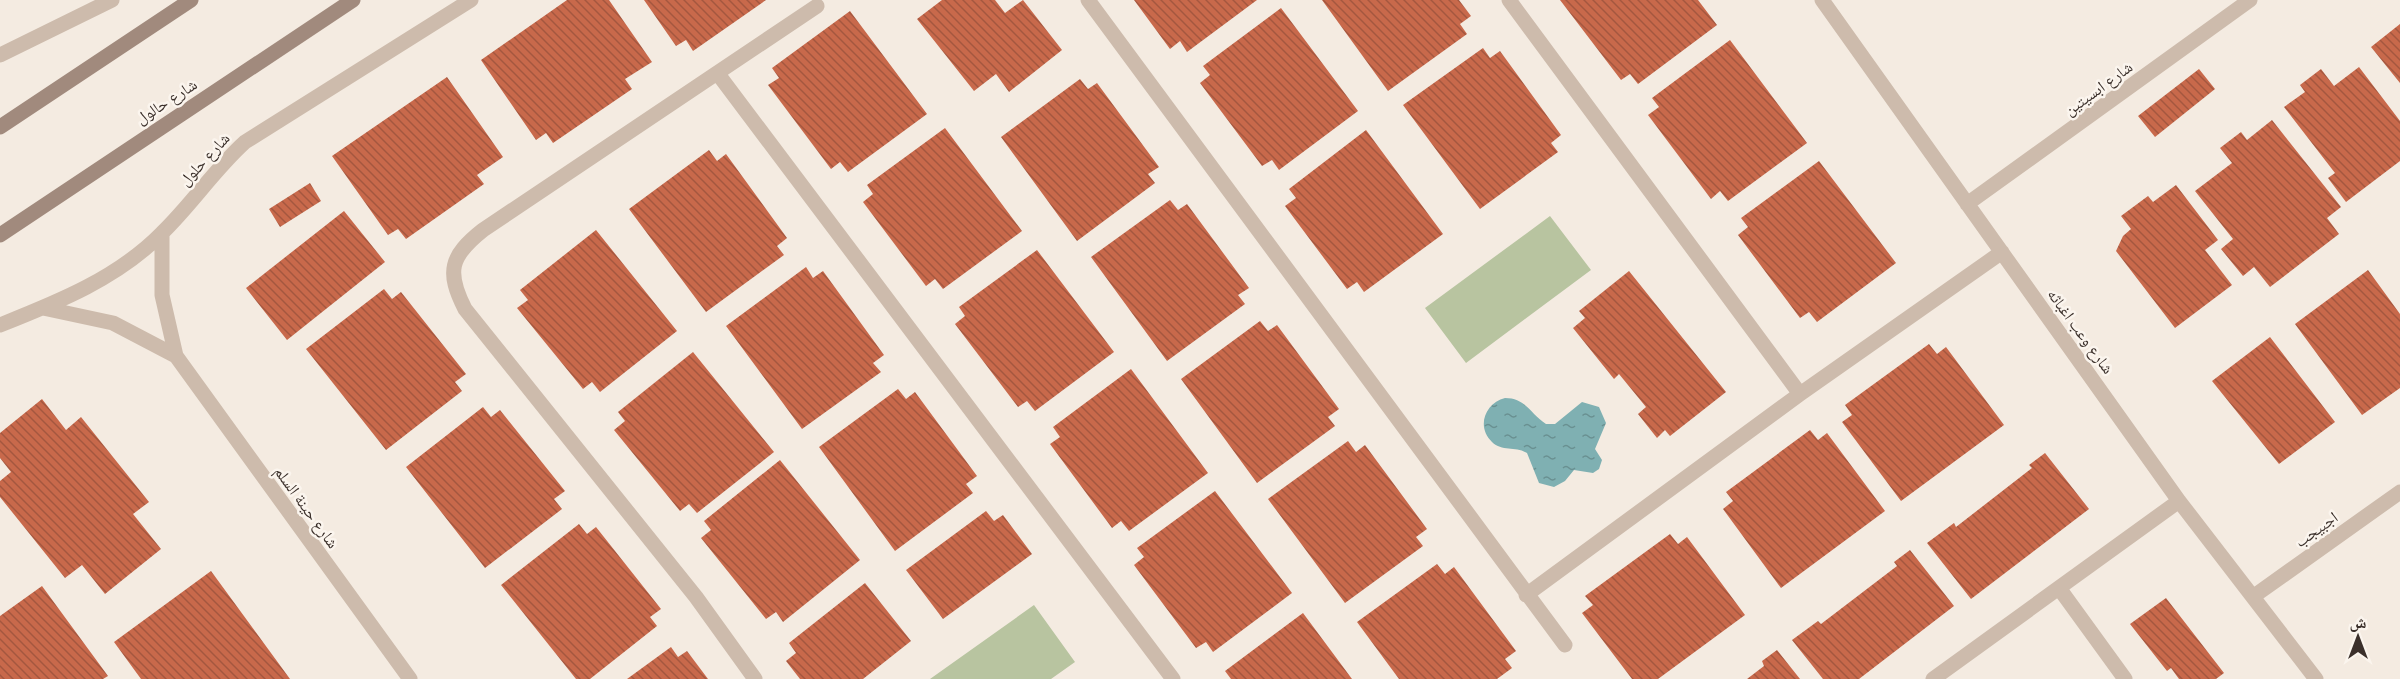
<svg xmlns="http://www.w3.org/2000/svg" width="2400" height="679" viewBox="0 0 2400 679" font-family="'Golos Text','Noto Naskh Arabic',sans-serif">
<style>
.park{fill:#b8c4a0}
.water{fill:url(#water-ripples)}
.building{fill:url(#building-back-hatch)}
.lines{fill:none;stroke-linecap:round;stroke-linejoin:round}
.street{stroke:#cdbbac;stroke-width:15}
.secondary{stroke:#a18a7d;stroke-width:15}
.labels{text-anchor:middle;stroke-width:5;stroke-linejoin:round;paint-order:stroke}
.street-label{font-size:16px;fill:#3b302b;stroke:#fbf5ee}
</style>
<defs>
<pattern id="water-ripples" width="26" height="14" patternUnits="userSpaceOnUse" patternTransform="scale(1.5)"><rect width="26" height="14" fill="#7fb0b2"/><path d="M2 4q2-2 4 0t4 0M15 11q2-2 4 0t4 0" fill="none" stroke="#699091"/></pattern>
<pattern id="building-back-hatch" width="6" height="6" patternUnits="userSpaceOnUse" patternTransform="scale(1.5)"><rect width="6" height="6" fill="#c8694b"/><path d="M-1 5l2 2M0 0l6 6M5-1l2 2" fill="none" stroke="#a4573f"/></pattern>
</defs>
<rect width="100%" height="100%" fill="#f4ebe1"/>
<path class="park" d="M1550,216L1591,270L1466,363L1425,308Z
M1034,605L1075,662L1051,679H930Z"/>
<path class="water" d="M1505,398C1526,398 1530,414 1546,424H1555L1582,402L1599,407L1606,423L1595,449L1602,460L1599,469L1593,473L1574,470L1565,481L1554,487L1539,483L1527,453C1516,446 1502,452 1492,442C1476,427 1485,403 1505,398Z"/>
<path class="building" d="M567,0H609L652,62L625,79L632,89L553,143L546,133L536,140L481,60Z
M644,0H766L693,51L686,40L676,46Z
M942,0H995L1005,13L1023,0L1062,50L1009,92L996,74L974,91L917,19Z
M1134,0H1257L1187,52L1180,41L1170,49Z
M1322,0H1459L1471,16L1460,24L1467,34L1388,91Z
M1560,0H1698L1717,25L1638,84L1630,74L1621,80Z
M1281,8L1358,111L1279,170L1272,160L1262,166L1200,83L1210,75L1203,66Z
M850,11L927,114L848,172L840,162L831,169L768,85L779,78L772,68Z
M2400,24V83L2371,47Z
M1730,40L1807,143L1728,201L1720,191L1711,199L1648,115L1659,107L1652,98Z
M1483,48L1490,58L1500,51L1561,135L1551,143L1558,152L1480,209L1403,105Z
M2359,67L2400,121V161L2346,202L2328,178L2335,173L2284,107L2305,92L2300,85L2321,69L2334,86Z
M2199,69L2215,89L2155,137L2138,116Z
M447,77L503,157L477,175L484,184L406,239L398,229L388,235L332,156Z
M1080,79L1088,89L1097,83L1159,167L1148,174L1155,183L1077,241L1001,137Z
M2272,120L2341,207L2327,218L2339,234L2270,287L2254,267L2243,276L2221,249L2233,239L2195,191L2232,163L2220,148L2241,132L2247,140Z
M945,128L1022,231L943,289L935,279L926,286L863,202L873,194L867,185Z
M1366,130L1443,234L1364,292L1357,282L1347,289L1285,206L1296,198L1289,189Z
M709,150L717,161L726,154L787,238L777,246L784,255L706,312L629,209Z
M1819,161L1896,263L1817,322L1809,312L1800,318L1738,235L1748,227L1741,218Z
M310,183L321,201L280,227L269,209Z
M2176,185L2218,240L2205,250L2232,285L2175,328L2116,251L2123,236L2131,229L2121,216L2148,196L2153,202Z
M1170,200L1178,210L1187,204L1249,288L1238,295L1245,304L1167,361L1091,257Z
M344,211L385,262L287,340L246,288Z
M596,230L677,331L600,392L592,382L583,389L517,308L528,300L520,290Z
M1037,250L1114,352L1035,411L1027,401L1018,407L955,324L965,316L959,307Z
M806,267L813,278L823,271L884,355L873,363L881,372L802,429L726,326Z
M2368,270L2400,314V388L2362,415L2295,324Z
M1629,271L1726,392L1670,436L1665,430L1657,438L1638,414L1646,407L1619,374L1614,379L1573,328L1585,318L1579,311Z
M384,289L392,299L401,292L466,374L455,382L462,391L386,450L306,349Z
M1260,321L1268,331L1277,325L1339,409L1328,417L1335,426L1257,483L1181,379Z
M2270,337L2335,422L2279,464L2212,381Z
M1929,344L1937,354L1946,347L2004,425L1901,501L1842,422L1852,415L1845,405Z
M693,352L774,452L697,513L689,504L680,511L614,430L625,421L618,412Z
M1131,369L1208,473L1129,531L1121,521L1112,528L1050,444L1060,437L1053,427Z
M898,389L906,399L915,392L977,476L966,484L973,493L895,551L819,447Z
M42,399L66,430L81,417L149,502L133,514L161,549L105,594L82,565L65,578L0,497V481L11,472L0,458V433Z
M483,407L491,417L500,410L565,491L554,499L562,509L485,568L406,467Z
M1810,430L1818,440L1827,433L1885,511L1781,588L1723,509L1733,501L1726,492Z
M1348,441L1356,452L1365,445L1427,529L1416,537L1423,546L1345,603L1268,499Z
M2045,453L2089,509L1971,599L1927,543L1954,523L1956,527L2032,468L2029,465Z
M780,460L860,560L783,622L776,612L766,619L701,538L711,530L704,521Z
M1215,491L1292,593L1213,652L1206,642L1196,648L1134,565L1144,557L1137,548Z
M986,511L994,521L1003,515L1032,554L943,619L906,570Z
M579,524L587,534L596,527L661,609L650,617L657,626L590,679H576L501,585Z
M1670,534L1678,544L1687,537L1745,615L1658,679H1632L1582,613L1593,605L1585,596Z
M1910,550L1954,606L1859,679H1823L1792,640L1818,621L1821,624L1897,566L1894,562Z
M1437,564L1445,574L1454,567L1516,651L1505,659L1512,668L1497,679H1399L1357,622Z
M211,571L290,679H141L114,642Z
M865,583L911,641L863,679H800L786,661L796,653L789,643Z
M42,586L108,676L103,679H0V616Z
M2166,598L2224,673L2216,679H2179L2171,668L2167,671L2130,624Z
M1303,613L1352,679H1231L1225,671Z
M671,647L678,657L687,651L708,679H627Z
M1777,650L1800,679H1747L1764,666L1762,661Z"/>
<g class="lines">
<path class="street" d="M1088,0L1565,645
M1509,0L1800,394
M1822,0L2179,501L2316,679
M0,55L112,0
M718,74L1173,679
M1967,204L2250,0
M162,234V295L176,356L410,679
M43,308L113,323L176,356
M0,325C58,302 118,278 162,233C192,204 214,170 245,142L471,0
M2059,588L2125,679
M1526,595L1800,394L2002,252
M2254,596L2400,492
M755,679L696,597L465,309C446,272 450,256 483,230L817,6
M1933,679L2179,501"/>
<path class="secondary" d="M0,127L191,0
M0,235L353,0"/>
</g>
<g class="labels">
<g class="street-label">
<text transform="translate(2098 88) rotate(-36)" y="6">شارع ابسيتين</text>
<text transform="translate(166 101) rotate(-33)" y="6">شارع حالول</text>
<text transform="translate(204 159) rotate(-47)" y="6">شارع حلول</text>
<text transform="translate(2081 331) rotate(54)" y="6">شارع وعب اغباثه</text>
<text transform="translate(307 507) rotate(54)" y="6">شارع حينة السلم</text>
<text transform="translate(2316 529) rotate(-36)" y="6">اجبيجب</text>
</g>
</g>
<g transform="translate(2358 637)" stroke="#fbf5ee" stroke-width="4.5" paint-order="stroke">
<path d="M0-4.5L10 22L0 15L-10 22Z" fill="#3b302b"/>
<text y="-9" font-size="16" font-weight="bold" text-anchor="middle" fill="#3b302b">ش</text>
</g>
</svg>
